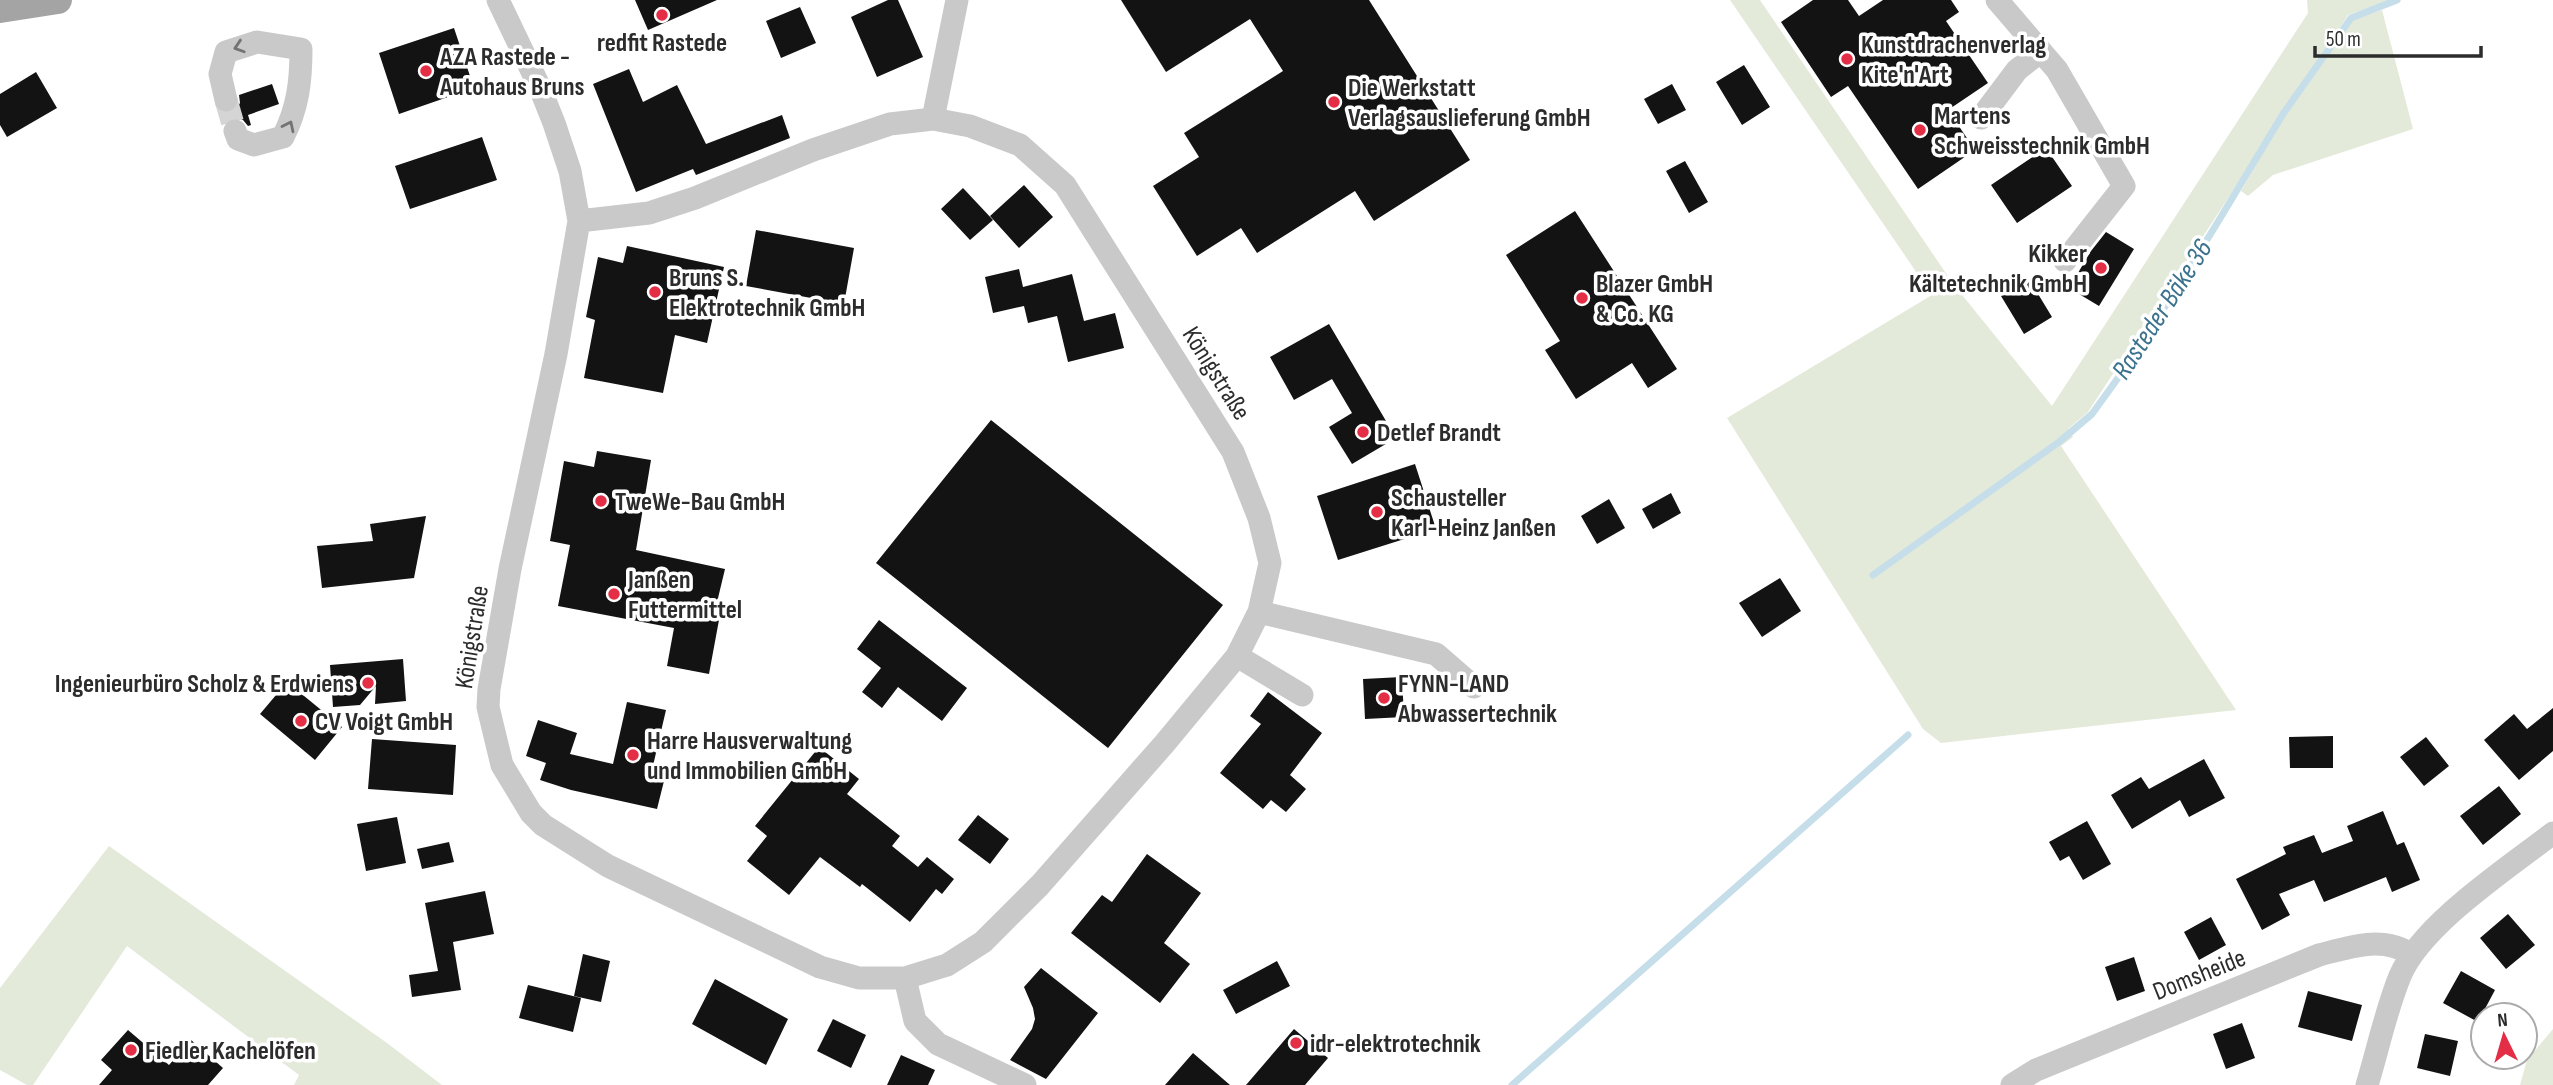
<svg xmlns="http://www.w3.org/2000/svg" width="2553" height="1085" viewBox="0 0 2553 1085" font-family="'Sofia Sans Condensed',sans-serif">
<style>
.green{fill:#e3eada}
.lines{fill:none;stroke-linecap:round;stroke-linejoin:round}
.stream{stroke:#c5deea;stroke-width:7}
.building{fill:#131313}
.minor-tunnel{stroke:#d5d5d5;stroke-width:23;stroke-dasharray:23 11;stroke-linecap:butt}
.minor{stroke:#c9c9c9;stroke-width:23}
.major{stroke:#a4a4a4;stroke-width:28}
.oneway{stroke:#737373}
.poi-dot{fill:#e42e46;stroke:#fff;stroke-width:2.5}
.labels{text-anchor:middle;stroke-width:7;stroke-linejoin:round;paint-order:stroke}
.poi-label{font-size:26px;font-weight:bold;fill:#2c2c2c;stroke:#fff;text-anchor:start}
.street-label{font-size:26px;fill:#2c2c2c;stroke:#fff}
.water-label{font-size:28px;font-style:italic;fill:#3b728d;stroke:#fff}
</style>
<rect width="100%" height="100%" fill="#fff"/>
<path class="green" d="M1730,0H1760L1954,285L2052,406L2308,13L2307,0H2390L2348,15L2088,412L2068,429L2073,437L2061,446L2236,710L1941,743L1923,729L1727,418L1932,295Z
M2382,10L2413,129L2273,175L2248,196L2241,191L2284,117L2353,20Z
M109,846L387,1043L442,1085H294L299,1075L127,946L33,1085H27L0,1070V988Z
M2553,1029V1085H2520L2527,1060Z"/>
<g class="lines">
<path class="stream" d="M1873,575L2059,442L2092,414L2136,353L2213,230L2283,114L2351,18L2397,0
M1512,1085L1908,735"/>
</g>
<path class="building" d="M635,0H717L648,30Z
M888,0H898L923,57L877,77L851,17Z
M1121,0H1369L1470,160L1374,221L1355,191L1257,253L1241,228L1197,256L1153,186L1199,157L1184,133L1283,71L1250,19L1166,72Z
M1813,0H1848L1859,16L1883,0H1951L1959,12L1946,21L1988,83L1948,110L1975,150L1918,189L1848,86L1831,97L1781,22Z
M800,7L816,43L781,58L766,21Z
M454,28L474,88L399,114L379,53Z
M1744,65L1770,107L1742,125L1716,82Z
M629,69L643,102L677,85L706,144L782,115L790,138L696,175L693,169L636,192L593,84Z
M36,72L57,108L7,137L0,125V94Z
M272,84L279,104L248,115L251,125L248,126L243,120L237,117L229,118L224,123L220,113L228,114L235,111L240,103L239,95Z
M1672,84L1686,110L1658,124L1644,99Z
M482,137L497,180L410,209L395,166Z
M2046,148L2072,186L2017,223L1991,185Z
M1685,161L1708,202L1689,213L1666,171Z
M1024,185L1053,217L1019,248L990,216Z
M963,188L993,220L970,240L941,209Z
M1575,211L1677,369L1648,388L1632,363L1576,399L1545,350L1560,341L1506,255Z
M756,230L854,248L844,304L746,286Z
M2106,232L2134,249L2099,306L2069,288L2091,251Z
M627,246L724,267L707,343L675,335L663,393L584,378L595,320L586,317L598,257L623,263Z
M1019,269L1023,287L1072,274L1084,321L1115,313L1124,348L1068,362L1057,316L1028,323L1024,306L993,313L985,277Z
M2029,279L2052,317L2024,334L2001,296Z
M1329,324L1396,438L1352,464L1329,427L1352,413L1332,379L1294,400L1270,357Z
M991,420L1223,605L1108,748L876,563Z
M597,451L651,460L636,550L725,569L713,619L719,620L709,674L667,666L674,628L558,606L570,545L550,541L564,461L594,467Z
M1415,464L1436,529L1338,560L1317,496Z
M1671,493L1681,513L1653,529L1642,509Z
M1609,499L1625,528L1597,544L1581,516Z
M426,516L414,578L322,588L317,546L373,541L370,524Z
M1780,578L1801,611L1762,637L1739,603Z
M879,620L967,688L942,721L898,687L882,708L862,692L881,668L857,649Z
M403,659L406,701L375,704L376,686L360,705L333,707L330,665Z
M1402,677L1404,717L1365,719L1363,679Z
M287,682L342,727L315,760L260,714Z
M1268,692L1322,733L1290,775L1306,789L1286,812L1271,800L1263,809L1220,773L1261,724L1250,716Z
M627,702L666,710L652,770L666,773L657,809L571,790L540,780L546,763L526,756L538,720L577,733L570,754L613,764Z
M2553,708V751L2519,780L2484,740L2514,714L2527,729Z
M2333,736V768H2290L2289,737Z
M2426,737L2449,766L2424,786L2400,757Z
M372,739L456,745L453,795L368,789Z
M819,747L859,779L847,794L900,836L892,846L918,867L927,857L954,879L942,894L936,889L910,922L862,884L860,887L820,857L789,895L747,861L767,836L755,826Z
M2204,759L2225,798L2189,817L2180,800L2132,829L2111,795L2141,777L2149,789Z
M2499,786L2521,814L2483,845L2460,816Z
M2383,811L2397,845L2404,842L2420,880L2392,892L2386,877L2324,902L2314,880L2279,894L2290,915L2262,930L2236,879L2286,854L2283,847L2314,835L2322,853L2353,841L2347,826Z
M978,815L1009,839L990,864L958,840Z
M397,817L406,863L366,871L357,824Z
M2087,821L2111,864L2083,880L2069,856L2060,861L2049,842Z
M449,842L454,862L422,869L417,849Z
M1147,854L1201,893L1164,943L1190,964L1160,1003L1071,933L1102,895L1112,902Z
M485,891L494,934L453,942L461,990L412,997L409,975L438,971L425,903Z
M2508,914L2535,945L2506,969L2480,938Z
M2211,917L2226,945L2199,960L2184,932Z
M583,954L610,961L601,1002L574,996Z
M2134,957L2145,991L2117,1001L2105,967Z
M1277,961L1290,986L1236,1014L1223,990Z
M1041,968L1098,1013L1046,1079L1010,1060L1032,1029L1035,1019L1033,1008L1024,987Z
M2461,971L2495,990L2478,1022L2443,1003Z
M715,979L788,1019L766,1065L692,1024Z
M528,985L581,998L573,1032L519,1018Z
M2308,991L2362,1005L2352,1041L2298,1027Z
M833,1019L866,1035L851,1068L817,1051Z
M2242,1023L2255,1058L2226,1069L2213,1034Z
M1294,1029L1328,1058L1305,1085H1246Z
M128,1030L169,1065L191,1040L223,1068L208,1085H99L112,1070L101,1060Z
M2425,1034L2458,1041L2450,1076L2417,1068Z
M1193,1053L1230,1085H1165Z
M901,1055L935,1070L928,1085H887Z"/>
<g class="lines">
<path class="minor-tunnel" d="M226,100L235,131"/>
<path class="minor" d="M498,0L540,88L554,123L570,171L579,221L556,354L510,569L489,689L488,707L502,765L531,813L543,825L608,866L820,967L859,978H905L947,965L983,942L1040,885L1165,743L1237,656L1259,612L1270,563L1259,518L1233,452L1065,185L1020,145L970,126L933,119L890,124L813,150L695,198L649,213L579,221
M1997,0L2057,70L2124,186L2065,261
M226,100L220,74L226,52L257,42L301,49C301,81 298,108 283,137L254,145L238,139L235,131
M1981,118L2017,70L2040,52
M933,119L957,0
M1259,612L1436,654L1474,687
M1237,656L1302,695
M905,978L915,1021L938,1044L1025,1085
M2012,1085L2036,1070L2319,955C2350,947 2383,935 2412,955
M2367,1085C2378,1049 2386,1010 2400,976C2422,924 2508,868 2553,833"/>
<path class="major" d="M0,9L58,0"/>
</g>
<defs><path id="oneway-chevron" d="M-2-3.5L2.5 0L-2 3.5" fill="none" stroke-width="1.6" stroke-linecap="round" stroke-linejoin="round" transform="scale(1.75)"/></defs>
<g class="oneway">
<use href="#oneway-chevron" transform="translate(239 47) rotate(162)"/>
<use href="#oneway-chevron" transform="translate(289 126) rotate(-64)"/>
</g>
<g class="poi-dot">
<circle cx="662" cy="15" r="7"/>
<circle cx="1847" cy="59" r="7"/>
<circle cx="426" cy="71" r="7"/>
<circle cx="1334" cy="102" r="7"/>
<circle cx="1920" cy="130" r="7"/>
<circle cx="2101" cy="268" r="7"/>
<circle cx="655" cy="292" r="7"/>
<circle cx="1582" cy="298" r="7"/>
<circle cx="1363" cy="432" r="7"/>
<circle cx="601" cy="501" r="7"/>
<circle cx="1377" cy="512" r="7"/>
<circle cx="614" cy="594" r="7"/>
<circle cx="368" cy="683" r="7"/>
<circle cx="1384" cy="698" r="7"/>
<circle cx="301" cy="721" r="7"/>
<circle cx="633" cy="755" r="7"/>
<circle cx="1296" cy="1043" r="7"/>
<circle cx="131" cy="1050" r="7"/>
</g>
<g class="labels">
<g class="poi-label">
<text x="662" y="51" text-anchor="middle">redfit Rastede</text>
<text x="1861" y="53">Kunstdrachenverlag<tspan x="1861" dy="30">Kite'n'Art</tspan></text>
<text x="440" y="65">AZA Rastede -<tspan x="440" dy="30">Autohaus Bruns</tspan></text>
<text x="1348" y="96">Die Werkstatt<tspan x="1348" dy="30">Verlagsauslieferung GmbH</tspan></text>
<text x="1934" y="124">Martens<tspan x="1934" dy="30">Schweisstechnik GmbH</tspan></text>
<text x="2087" y="262" text-anchor="end">Kikker<tspan x="2087" dy="30">Kältetechnik GmbH</tspan></text>
<text x="669" y="286">Bruns S.<tspan x="669" dy="30">Elektrotechnik GmbH</tspan></text>
<text x="1596" y="292">Blazer GmbH<tspan x="1596" dy="30">&amp; Co. KG</tspan></text>
<text x="1377" y="441">Detlef Brandt</text>
<text x="1391" y="506">Schausteller<tspan x="1391" dy="30">Karl-Heinz Janßen</tspan></text>
<text x="615" y="510">TweWe-Bau GmbH</text>
<text x="628" y="588">Janßen<tspan x="628" dy="30">Futtermittel</tspan></text>
<text x="354" y="692" text-anchor="end">Ingenieurbüro Scholz &amp; Erdwiens</text>
<text x="1398" y="692">FYNN-LAND<tspan x="1398" dy="30">Abwassertechnik</tspan></text>
<text x="315" y="730">CV Voigt GmbH</text>
<text x="647" y="749">Harre Hausverwaltung<tspan x="647" dy="30">und Immobilien GmbH</tspan></text>
<text x="1310" y="1052">idr-elektrotechnik</text>
<text x="145" y="1059">Fiedler Kachelöfen</text>
</g>
<g class="street-label">
<text transform="translate(1217 373) rotate(58)" y="9">Königstraße</text>
<text transform="translate(471 637) rotate(-81)" y="9">Königstraße</text>
<text transform="translate(2199 974) rotate(-22)" y="9">Domsheide</text>
</g>
<g class="water-label">
<text transform="translate(2161 309) rotate(-57)" y="10">Rasteder Bäke 36</text>
</g>
</g>
<g transform="translate(2504 1036) rotate(355)"><circle r="33" fill="#ffffff" stroke="#ababab" stroke-width="2"/>
<path d="M0-5L12 26L0 18L-12 26Z" fill="#e42e46"/>
<text y="-10" font-size="19" font-weight="bold" text-anchor="middle" fill="#2c2c2c">N</text>
</g>
<path d="M2315 46v10h166v-10" fill="none" stroke="#2c2c2c" stroke-width="3.5"/>
<text x="2326" y="46" font-size="21" fill="#2c2c2c" stroke="#ffffff" stroke-width="5" paint-order="stroke">50 m</text>
</svg>
